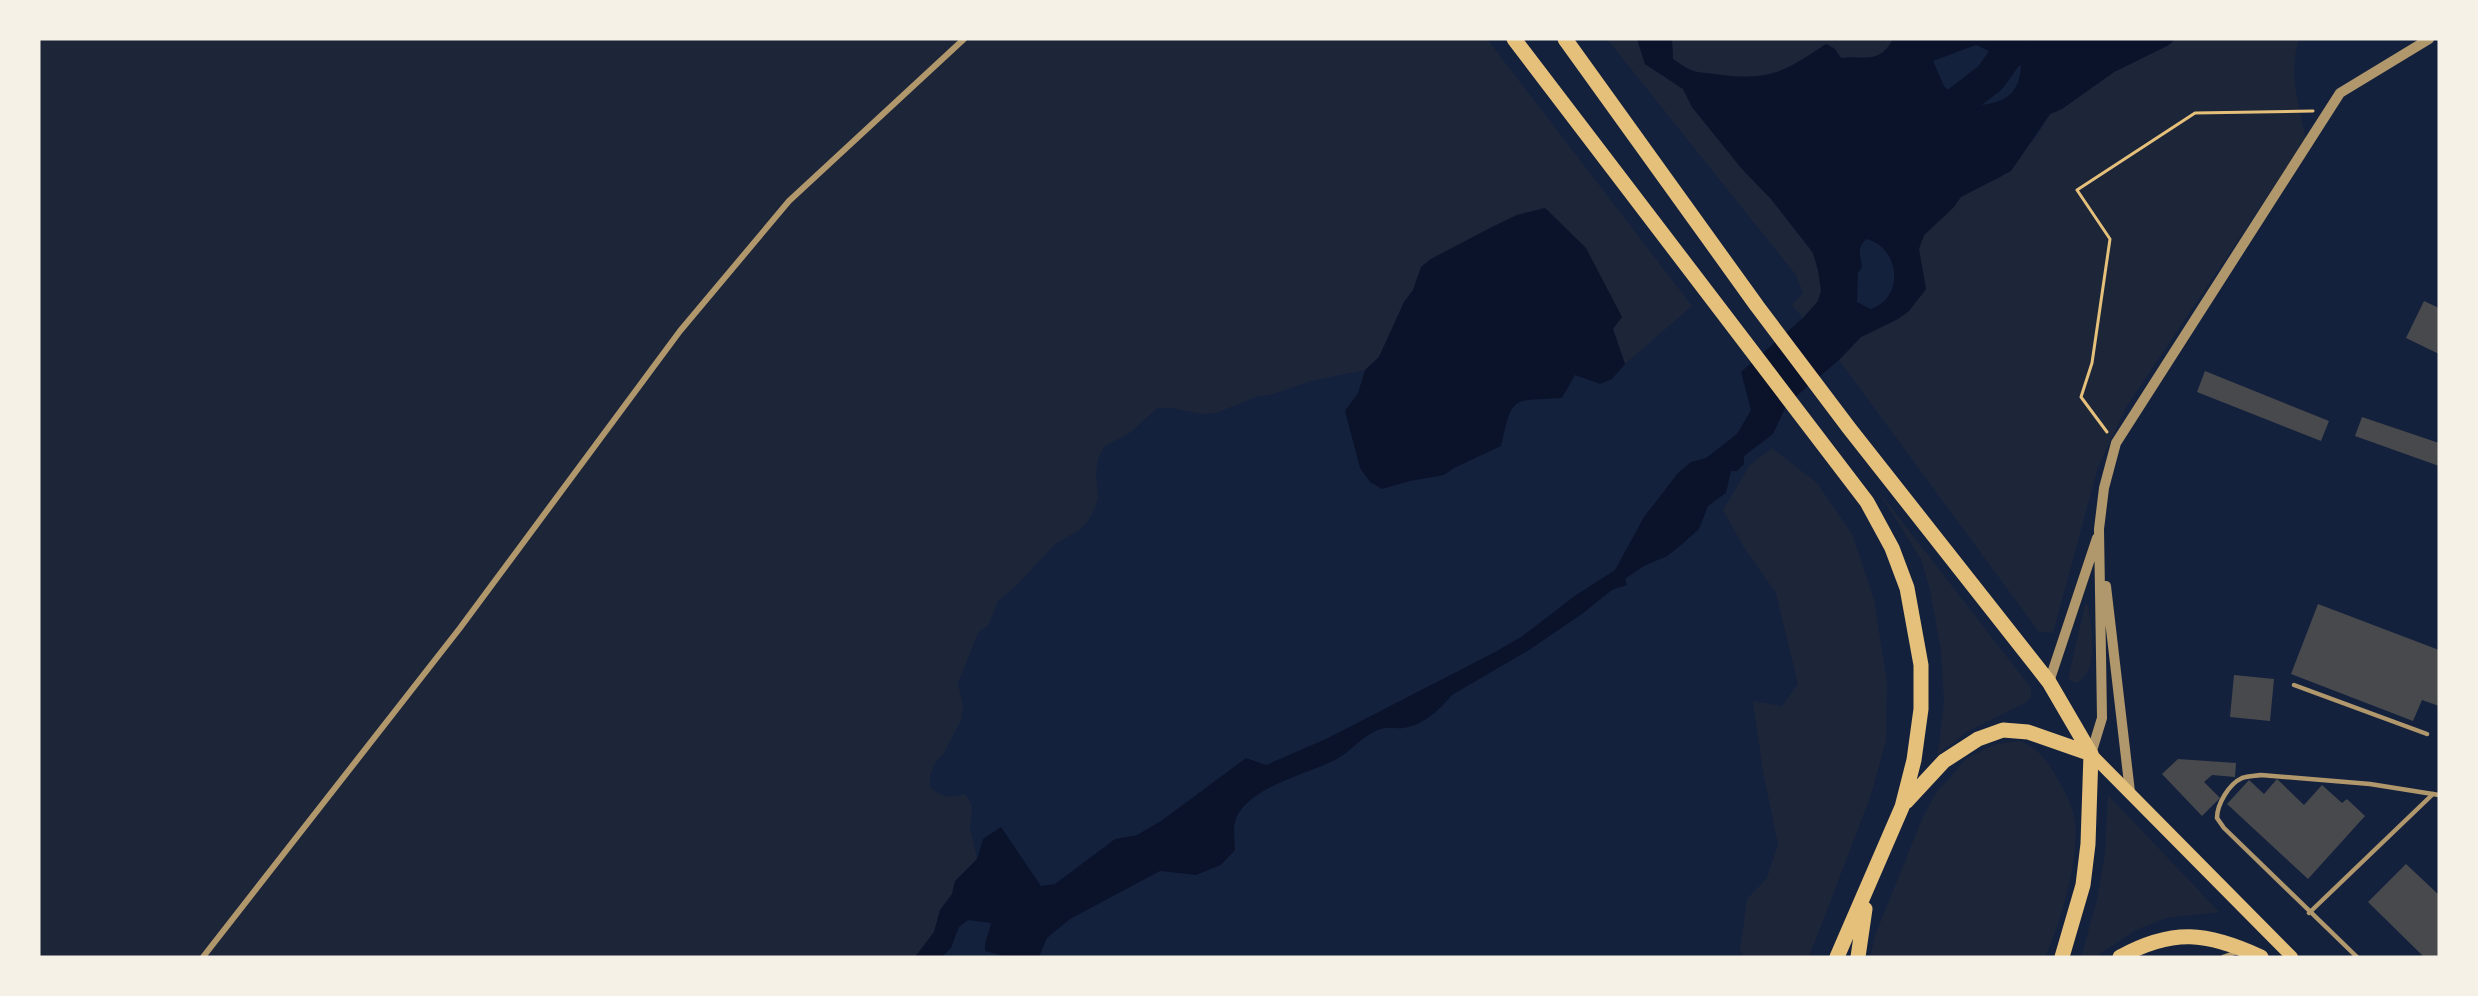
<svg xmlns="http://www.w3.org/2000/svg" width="2478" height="996" viewBox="0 0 2478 996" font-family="'Roboto Serif',serif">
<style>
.green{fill:#1d2539}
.water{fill:#0b132b;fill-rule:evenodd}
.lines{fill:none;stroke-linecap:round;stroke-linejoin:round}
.river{stroke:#0b132b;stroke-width:33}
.building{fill:#48494c}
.path{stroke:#e5c07b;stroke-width:3}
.service{stroke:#b1986c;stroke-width:4.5}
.minor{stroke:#b1986c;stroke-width:6}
.tertiary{stroke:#b1986c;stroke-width:10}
.secondary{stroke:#e5c07b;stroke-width:12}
.trunk{stroke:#e5c07b;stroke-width:15}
</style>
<rect width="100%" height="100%" fill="#14213d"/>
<path class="green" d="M39,39H1487L1692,306L1625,364L1586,248L1545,208L1517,215L1492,227L1431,259L1421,267L1413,290L1404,302L1379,357L1365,370L1311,381L1270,395L1256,397L1216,413L1201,414L1172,408H1157L1131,432L1104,447L1098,459L1096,472L1098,497L1095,508L1088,521L1079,530L1055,544L1018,584L998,601L989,624L978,633L958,683L963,707L961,720L944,753L935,763L930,775V787C942,798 950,798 965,794L972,805L970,828L977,859L955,881L952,894L940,910L934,932L915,957H39Z
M1607,39H1637L1645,64L1683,89L1692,107L1742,169L1771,199L1813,253L1821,280V291L1819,301L1803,318L1792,305L1803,293L1796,275Z
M1672,39H1890L1892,41C1878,65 1863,55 1841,58L1835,49L1826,44C1786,71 1770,81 1721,75C1695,71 1695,75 1673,59Z
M2175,39H2299C2288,73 2299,105 2306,139L2127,406L2098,467L2053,633L2039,632L1839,360L1861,337L1898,319L1909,311L1926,289L1918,249L1924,235L1953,208L1961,197L1973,189L2000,178L2036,137L2050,114L2062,109L2114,72L2169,45Z
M1772,448L1817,483L1852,534L1874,600L1887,683L1886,740L1871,795L1809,957H1744L1740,951L1747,899L1767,878L1778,844L1763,772L1753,701L1782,706L1798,684L1776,593L1743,546L1723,510L1750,465Z
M1876,488L2031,688V697L2027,702L1966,732L1938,755L1944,702L1941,651L1930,590L1921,559Z
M2085,604L2088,605C2091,626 2100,671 2077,683L2068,680Z
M2021,741C2037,748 2047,760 2056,776C2065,791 2073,806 2075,823C2079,860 2061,922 2046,955L2044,957H1870L1876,933L1922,819L1936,793L1967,758L1996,744Z
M2108,795L2219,912L2166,918L2136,930L2095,957H2081L2097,900L2105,852Z"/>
<path class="water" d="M1637,39H1672L1673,59C1695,75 1695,71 1721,75C1770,81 1786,71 1826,44L1835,49L1841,58C1863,55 1878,65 1892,41L1890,39H2175L2169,45L2114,72L2062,109L2050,114L2011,171L1961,197L1953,208L1924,235L1919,249L1926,289L1909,311L1898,319L1861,337L1839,360L1787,404L1773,434L1744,456V464L1737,471H1731L1726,493L1708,506L1699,529L1680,546L1667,556L1644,566L1625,579L1627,585L1612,590L1582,614L1529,650L1452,695C1440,710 1423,725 1404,728C1396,729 1388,727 1381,729C1362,735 1351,752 1335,760C1308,774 1244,788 1235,822C1233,830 1235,841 1235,850L1221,865L1196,875L1160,871L1070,919L1047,938L1039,957H1007L985,951C984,940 989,934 991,923L968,920L959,927L951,948L942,957H915L934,932L940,910L952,894L955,881L977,859L983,839L1001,827L1041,886L1055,884L1115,839L1137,835L1161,821L1246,758L1266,765L1328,738L1495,652L1521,637L1576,595L1615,570L1644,517L1678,473L1691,462L1706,458L1737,434L1751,410L1741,372L1803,318L1818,301L1821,291L1818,270L1813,253L1807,245L1771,199L1742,169L1692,107L1683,89L1645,64ZM1976,45L2021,66C2019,103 1994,104 1964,107L1944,86L1933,61ZM1866,239C1899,246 1906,297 1871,309L1857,302L1858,273L1862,267C1861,254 1856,250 1866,239Z
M1545,208L1586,248L1622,317L1613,329L1625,364L1612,379L1600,384L1575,375L1562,398C1510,401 1513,395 1501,446L1454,468L1444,475L1410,481L1382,489L1370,482L1360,468L1345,411L1358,393L1365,370L1379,357L1404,302L1413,290L1421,267L1431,259L1492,227L1517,215Z"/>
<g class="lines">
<path class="river" d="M1922,130L1990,78L2018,39"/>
</g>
<path class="building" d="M2424,301L2439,308V354L2406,338Z
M2205,371L2329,421L2321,441L2197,392Z
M2362,417L2439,443V466L2355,436Z
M2318,604L2439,650V706L2422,700L2413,721L2291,674Z
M2234,675L2274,679L2270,721L2230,717Z
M2178,759L2236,763L2235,777L2212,775L2204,782L2220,798L2202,816L2162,774Z
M2277,779L2304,805L2322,785L2342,803L2347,799L2365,816L2308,879L2227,804L2249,780L2264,794Z
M2406,864L2439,895V957H2424L2368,902Z"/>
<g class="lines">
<path class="path" d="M2107,432L2081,397L2092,363L2110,239L2077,190L2195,113L2313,111"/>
<path class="service" d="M2294,685L2427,734
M2309,913L2433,794
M2223,957L2237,952
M2357,957L2224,828L2217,818C2217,804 2229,784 2242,778C2248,776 2255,776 2261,775L2370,784L2439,795"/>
<path class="minor" d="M203,957L460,628L680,331L789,201L964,39"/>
<path class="tertiary" d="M2106,586L2130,792
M2049,682L2097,538
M2091,754L2102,718L2099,529L2104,488L2116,443L2340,93L2429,39"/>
<path class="secondary" d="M2091,754L2292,957"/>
<path class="trunk" d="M1514,39L1867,502L1892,548L1907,588L1921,665V709L1914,760L1902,807L1837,957
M1565,39L1757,306L1849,428L2049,682L2091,754L2088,844L2083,885L2062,957
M1906,802L1944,761L1978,739L2003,730L2028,732L2091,754
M1858,957L1865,909
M2120,957C2173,928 2207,932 2261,957"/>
</g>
<rect width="2478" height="996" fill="none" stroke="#f6f1e7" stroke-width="81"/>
</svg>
